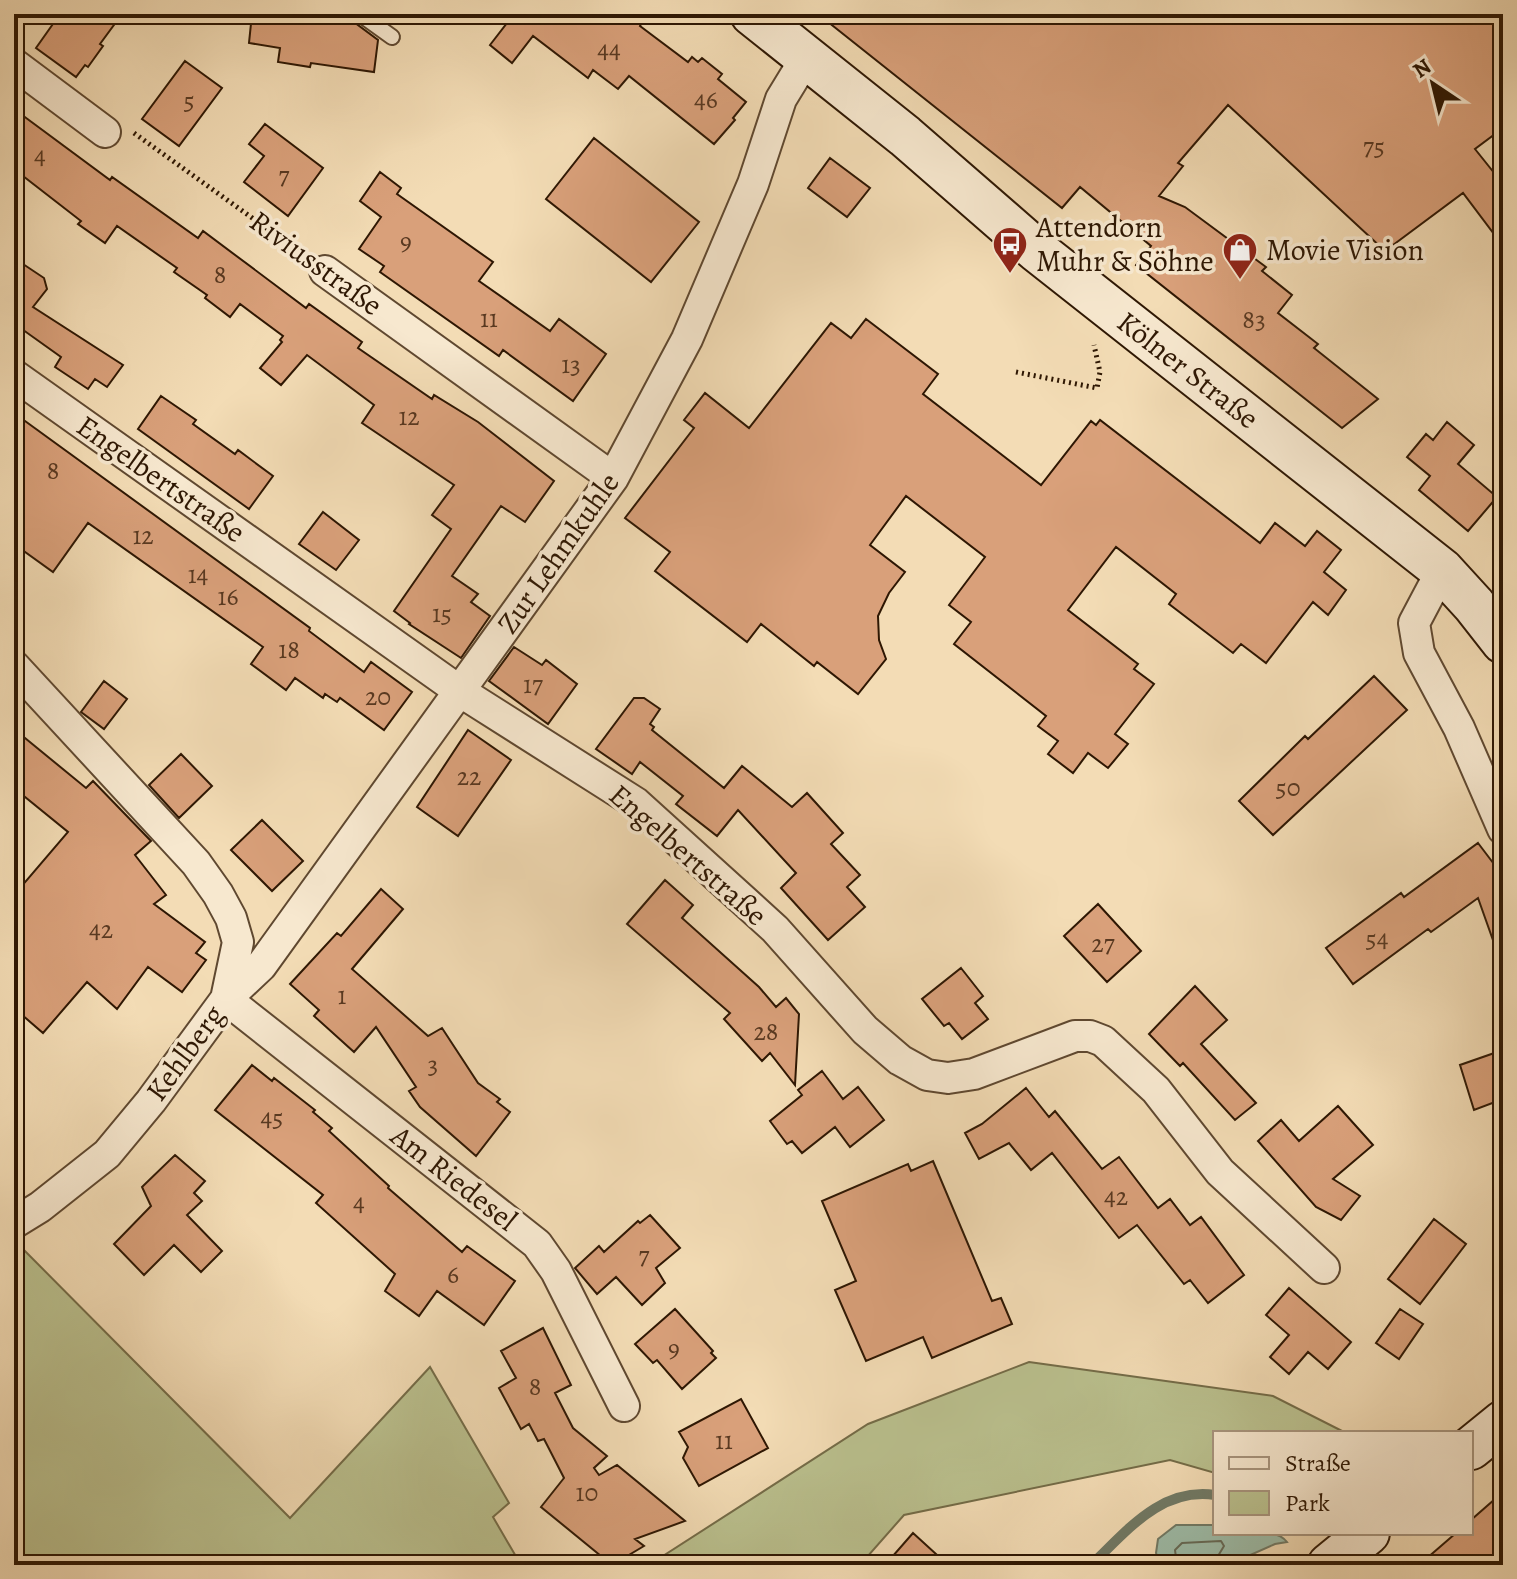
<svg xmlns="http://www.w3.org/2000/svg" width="1517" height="1579" viewBox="0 0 1517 1579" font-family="Alegreya,serif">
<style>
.green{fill:#bac08e;stroke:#746c48;stroke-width:2}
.water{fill:#9dbca8;stroke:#717a66;stroke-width:2}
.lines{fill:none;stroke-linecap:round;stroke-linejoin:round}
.shore{stroke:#666a56;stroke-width:2}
.stream{stroke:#717a66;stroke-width:10}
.building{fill:#d9a07a;stroke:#2e1703;stroke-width:2}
.lane-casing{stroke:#5f4830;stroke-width:18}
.street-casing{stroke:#5f4830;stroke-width:34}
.secondary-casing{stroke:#2e1703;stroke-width:46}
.path{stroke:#2e1703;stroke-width:5;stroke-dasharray:2 4;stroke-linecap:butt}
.lane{stroke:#f7e8cf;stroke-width:14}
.street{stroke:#f7e8cf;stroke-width:30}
.secondary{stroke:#f7e8cf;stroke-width:42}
.labels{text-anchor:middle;stroke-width:7;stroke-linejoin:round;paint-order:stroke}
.number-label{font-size:26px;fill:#593921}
.poi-label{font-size:30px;fill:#2e1703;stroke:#f7e8cf;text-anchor:start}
.street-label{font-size:30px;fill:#2e1703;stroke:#f7e8cf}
</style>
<rect width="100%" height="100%" fill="#f3dcb5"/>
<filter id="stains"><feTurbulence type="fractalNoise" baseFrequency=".0025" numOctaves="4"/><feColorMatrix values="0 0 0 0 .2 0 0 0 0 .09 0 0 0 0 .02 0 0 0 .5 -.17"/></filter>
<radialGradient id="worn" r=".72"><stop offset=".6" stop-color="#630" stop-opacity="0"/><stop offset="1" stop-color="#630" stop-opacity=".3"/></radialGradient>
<path class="green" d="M16,1242L290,1518L430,1367L509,1503L493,1517L521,1565H14V1243Z
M1029,1362L1273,1396L1346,1433H1215V1473L1170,1460L904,1515L860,1565H649L868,1424Z"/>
<path class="water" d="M1176,1525H1215V1533C1235,1533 1275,1526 1287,1542L1275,1544L1228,1565H1160L1156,1553L1158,1539Z"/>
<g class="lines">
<path class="shore" d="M1177,1565L1175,1550L1182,1543L1221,1541L1224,1546L1218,1556L1217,1565"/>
<path class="stream" d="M1091,1565C1127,1531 1161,1487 1215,1495"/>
</g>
<path class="building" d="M60,14H122L100,44L103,46L88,67L85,65L76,77L36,48Z
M252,14H350L354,22L378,40L374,72L311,63L310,67L278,62L280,48L249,43Z
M504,14H647L640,26L688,62L692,57L698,62L702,58L722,74L718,79L746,102L733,118L735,120L714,144L629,76L618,89L593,70L588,78L533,36L512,63L490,45L510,19Z
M818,14H1503V128L1475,149L1503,184V246L1463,193L1385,251L1228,105L1178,163L1183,166L1159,196L1185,207L1266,267L1262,271L1292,295L1278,313L1318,344L1314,348L1378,399L1342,428L1136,265L1151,246L1080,187L1062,208Z
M185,61L222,88L179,146L142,119Z
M14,109L110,180L112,177L198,238L203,231L306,308L309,304L362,342L358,348L432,399L434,395L478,422L554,481L525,522L501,506L452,576L478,594L471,602L490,616L461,658L409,624L410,623L394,611L451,529L432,515L454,485L362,423L374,405L307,355L281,385L260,368L282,342L280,340L283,336L240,304L230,317L205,298L207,295L174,272L177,268L117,226L105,243L78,224L81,221L14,169Z
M265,124L323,168L288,216L244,182L264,156L249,144Z
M594,138L699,222L651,282L546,199Z
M830,158L870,188L847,217L808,188Z
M380,172L401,188L397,194L493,262L479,281L550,331L559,319L606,354L573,401L503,350L499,356L380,272L384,266L359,249L381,217L360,201Z
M14,258L44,278L47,289L33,307L123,365L107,387L95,379L88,389L55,367L61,357L19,327L14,333Z
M866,319L938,374L923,394L1041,485L1091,421L1096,425L1100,420L1260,543L1275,523L1305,546L1317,531L1341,550L1324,572L1346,590L1328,615L1313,602L1266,663L1241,644L1233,653L1169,604L1176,594L1116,547L1068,610L1138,664L1134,669L1154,684L1115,734L1128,744L1108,768L1088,753L1073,773L1048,754L1058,741L1038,726L1046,716L954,644L971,622L949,605L985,557L906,496L870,545L905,572L889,593L878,616L879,640L886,659L858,694L817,662L814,666L761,624L747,642L655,571L670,552L625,518L694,428L684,420L705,393L749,428L831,323L851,338Z
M161,396L196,420L193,424L235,454L238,450L273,476L249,509L138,429Z
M14,413L310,628L309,631L364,672L371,662L412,692L384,730L340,698L337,702L325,694L323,698L295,678L286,690L251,664L263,647L88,523L53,572L14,544Z
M1447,422L1474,445L1458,464L1497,497L1468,531L1419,490L1430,476L1407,457L1426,434L1433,440Z
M323,512L359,540L336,570L299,544Z
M514,647L542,665L546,660L577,684L548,724L489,681Z
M1374,676L1407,710L1273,835L1239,801L1305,736L1308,739Z
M104,681L127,699L104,729L81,712Z
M634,698H644L660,709L650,724L654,727L652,730L724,788L742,766L792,807L807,793L843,833L831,844L860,875L847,887L865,907L828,940L781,888L796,873L738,810L717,836L676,804L683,796L640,762L632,774L596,749Z
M14,729L86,788L93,781L151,841L135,855L166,895L154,904L205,942L196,953L206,960L182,992L148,967L117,1009L87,982L43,1033L14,1008V895L68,832L14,788Z
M468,730L511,760L458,836L417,807Z
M181,754L212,786L179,818L149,785Z
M262,820L303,861L272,891L231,850Z
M1478,843L1503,876V956L1499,957L1478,898L1431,932L1428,929L1353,984L1326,948L1401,893L1404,897Z
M665,880L693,905L682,918L759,987L776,1007L786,998L799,1014L795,1085L770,1053L762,1061L724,1019L730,1013L627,924Z
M381,889L403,909L352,969L428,1036L442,1028L478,1083L500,1099L497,1102L510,1112L476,1156L420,1107L409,1091L416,1087L376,1027L354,1052L314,1016L319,1010L290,984L337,933L341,936Z
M1098,904L1141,951L1107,982L1064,936Z
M961,968L983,996L975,1003L988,1019L962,1039L949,1023L944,1026L922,999Z
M1195,986L1227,1020L1201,1044L1256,1103L1235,1120L1183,1063L1180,1066L1149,1034Z
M1503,1050V1099L1474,1110L1460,1065Z
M252,1065L272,1081L274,1078L315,1110L313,1112L332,1128L329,1131L389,1186L388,1188L462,1252L467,1246L515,1281L484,1325L437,1291L419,1316L385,1291L395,1274L316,1203L323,1195L215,1110Z
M822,1071L843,1099L858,1087L884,1120L850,1147L835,1127L802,1153L792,1141L787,1144L770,1121L802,1095L798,1090Z
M1026,1088L1049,1117L1055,1111L1102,1169L1119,1157L1158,1208L1170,1199L1190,1225L1201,1217L1244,1275L1208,1303L1190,1280L1184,1284L1137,1225L1119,1238L1052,1153L1031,1170L1009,1143L979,1159L965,1133L982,1124Z
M1338,1106L1373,1145L1333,1179L1360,1196L1341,1220L1316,1207L1258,1141L1281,1120L1299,1141Z
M175,1155L205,1181L194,1193L202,1201L187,1215L222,1251L201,1272L174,1245L144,1275L114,1244L151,1206L142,1187Z
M933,1161L992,1301L1001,1298L1012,1324L932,1358L923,1337L866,1361L835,1290L856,1281L822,1201L908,1164L911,1171Z
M650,1215L680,1248L656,1268L665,1283L642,1305L616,1277L597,1294L575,1268L599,1246L604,1252L638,1221L640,1223Z
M1434,1219L1466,1244L1420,1304L1388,1279Z
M1289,1288L1351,1342L1328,1369L1308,1352L1289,1374L1270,1357L1289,1335L1266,1315Z
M675,1309L713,1351L711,1353L716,1358L682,1389L657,1360L653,1363L635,1344Z
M1400,1309L1423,1324L1399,1359L1376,1343Z
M543,1328L571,1385L555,1393L573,1428L607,1456L594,1468L599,1475L617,1465L685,1521L635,1539L644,1546L612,1565L541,1507L564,1478L544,1439L538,1441L529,1424L521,1429L499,1388L516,1378L501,1351Z
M741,1399L768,1448L699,1486L683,1458L688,1447L679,1432Z
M1503,1492V1565H1419L1456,1533H1471V1520Z
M913,1533L948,1565H885Z"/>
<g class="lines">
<defs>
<path id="lane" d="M360,14L392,37"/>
<path id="street" d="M14,64L105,132
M325,271L613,478
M14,375L461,692L636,803L775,929L865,1030L900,1060L927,1075L948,1078L974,1074L1075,1036H1090L1103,1041L1156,1090L1220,1172L1324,1268
M1442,570L1414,623L1419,653L1459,728L1503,829
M14,666L196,863L218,894L231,918L238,942L226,999L151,1101L107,1154L40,1207L14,1223
M624,1406L556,1271L537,1244L226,999L261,966L613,478L687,339L753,184L781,99L806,58"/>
<path id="secondary" d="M752,14L905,136L1036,250L1442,570L1474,605L1503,642
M1471,1448L1503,1422
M1329,1565L1368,1533"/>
</defs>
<use href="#lane" class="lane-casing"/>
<use href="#street" class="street-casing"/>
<use href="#secondary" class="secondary-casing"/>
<path class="path" d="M134,133L301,253
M1016,372L1097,388L1100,372L1094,345"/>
<use href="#lane" class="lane"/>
<use href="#street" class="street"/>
<use href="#secondary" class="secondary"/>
</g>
<defs>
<symbol id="bus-pin" viewBox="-11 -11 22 30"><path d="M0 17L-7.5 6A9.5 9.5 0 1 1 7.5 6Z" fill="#8f2418" stroke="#f7e8cf"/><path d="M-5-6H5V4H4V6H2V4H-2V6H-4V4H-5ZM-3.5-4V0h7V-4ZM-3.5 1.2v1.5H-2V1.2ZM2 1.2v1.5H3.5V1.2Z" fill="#fff"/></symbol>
<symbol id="shop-pin" viewBox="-11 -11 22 30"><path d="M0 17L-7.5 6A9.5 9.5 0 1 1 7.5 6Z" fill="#8f2418" stroke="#f7e8cf"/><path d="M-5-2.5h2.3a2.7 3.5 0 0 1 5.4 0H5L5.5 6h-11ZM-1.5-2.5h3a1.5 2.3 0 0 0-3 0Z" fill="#fff"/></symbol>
</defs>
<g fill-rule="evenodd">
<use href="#bus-pin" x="990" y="224" width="40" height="54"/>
<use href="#shop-pin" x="1220" y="230" width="40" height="54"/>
</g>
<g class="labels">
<g class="number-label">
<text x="609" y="58">44</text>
<text x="706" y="108">46</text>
<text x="189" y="109">5</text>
<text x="1374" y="155">75</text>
<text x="40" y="164">4</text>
<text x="284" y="184">7</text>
<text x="406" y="250">9</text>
<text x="220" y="283">8</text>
<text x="489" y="327">11</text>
<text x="1254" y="328">83</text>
<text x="571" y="373">13</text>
<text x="409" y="425">12</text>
<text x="53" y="479">8</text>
<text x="143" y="544">12</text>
<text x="198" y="583">14</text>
<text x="228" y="605">16</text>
<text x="442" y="622">15</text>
<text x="289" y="658">18</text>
<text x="533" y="693">17</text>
<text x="378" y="705">20</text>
<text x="469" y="785">22</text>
<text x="1288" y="796">50</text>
<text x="101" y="938">42</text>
<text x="1377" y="947">54</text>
<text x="1103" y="952">27</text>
<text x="342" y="1004">1</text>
<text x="766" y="1040">28</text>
<text x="433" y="1073">3</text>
<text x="272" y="1126">45</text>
<text x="1116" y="1205">42</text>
<text x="359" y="1211">4</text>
<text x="644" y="1264">7</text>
<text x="453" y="1283">6</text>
<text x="674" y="1357">9</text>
<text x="535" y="1395">8</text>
<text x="724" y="1449">11</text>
<text x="587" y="1501">10</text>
</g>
<g class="poi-label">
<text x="1036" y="237">Attendorn<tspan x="1036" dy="34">Muhr &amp; Söhne</tspan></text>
<text x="1266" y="260">Movie Vision</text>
</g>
<g class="street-label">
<text transform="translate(316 263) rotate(36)" y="10">Riviusstraße</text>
<text transform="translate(1188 370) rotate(38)" y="10">Kölner Straße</text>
<text transform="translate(161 479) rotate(35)" y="10">Engelbertstraße</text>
<text transform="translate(558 553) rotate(-55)" y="10">Zur Lehmkuhle</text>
<text transform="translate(688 855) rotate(41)" y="10">Engelbertstraße</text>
<text transform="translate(185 1053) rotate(-54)" y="10">Kehlberg</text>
<text transform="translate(454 1178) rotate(38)" y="10">Am Riedesel</text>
</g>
</g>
<rect width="1517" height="1579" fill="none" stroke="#f3dcb5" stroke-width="48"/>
<rect x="16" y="16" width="1485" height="1547" fill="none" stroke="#2e1703" stroke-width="4"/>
<rect x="24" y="24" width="1469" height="1531" fill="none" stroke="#2e1703" stroke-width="2"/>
<rect x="1213" y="1431" width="260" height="104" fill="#f7e8cf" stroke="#a7947d" stroke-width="2"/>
<rect x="1229" y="1457" width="40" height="12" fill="#f7e8cf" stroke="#a7947d" stroke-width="2"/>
<text x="1285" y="1471" font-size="24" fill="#2e1703">Straße</text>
<rect x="1229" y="1491" width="40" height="24" fill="#bac08e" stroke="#a7947d" stroke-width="2"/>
<text x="1285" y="1511" font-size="24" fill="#2e1703">Park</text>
<g transform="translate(1433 84) rotate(325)" stroke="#f7e8cf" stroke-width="6" paint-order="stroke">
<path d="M0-6L14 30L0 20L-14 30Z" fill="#2e1703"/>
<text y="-12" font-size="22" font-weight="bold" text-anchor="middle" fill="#2e1703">N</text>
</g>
<rect width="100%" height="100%" filter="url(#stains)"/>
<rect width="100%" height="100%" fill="url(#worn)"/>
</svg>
